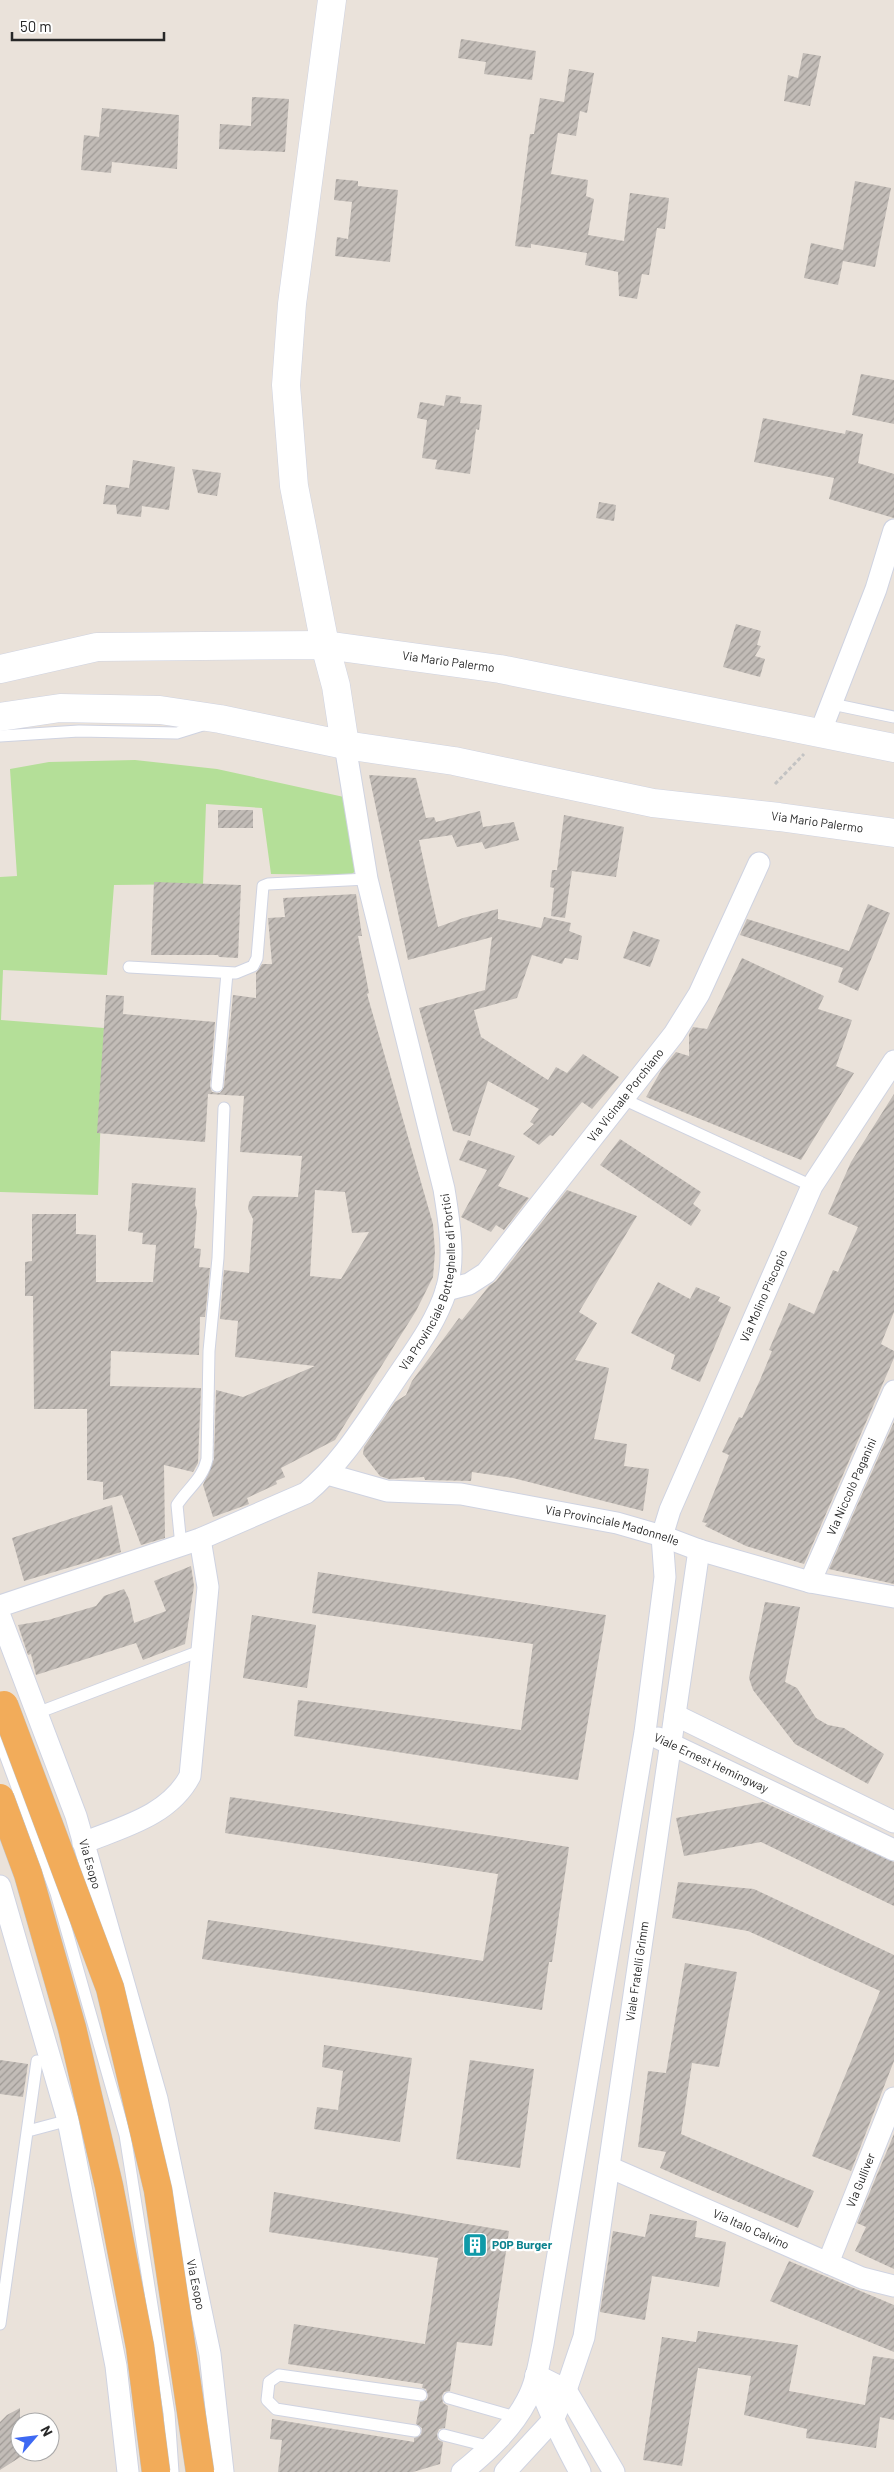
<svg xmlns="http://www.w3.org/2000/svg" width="894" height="2472" viewBox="0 0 894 2472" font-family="Barlow,sans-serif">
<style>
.grass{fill:#b4df98}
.building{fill:url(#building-hatch);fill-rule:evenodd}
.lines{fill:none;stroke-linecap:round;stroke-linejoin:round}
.service-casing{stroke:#cfd3e1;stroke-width:13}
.minor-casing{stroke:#cfd3e1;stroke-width:23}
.tertiary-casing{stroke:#cfd3e1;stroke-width:29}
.path{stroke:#c3c3c3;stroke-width:3;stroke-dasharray:4 2.5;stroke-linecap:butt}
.service{stroke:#fff;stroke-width:11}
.minor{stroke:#fff;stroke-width:21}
.tertiary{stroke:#fff;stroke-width:28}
.trunk-bridge-casing{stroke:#c3c3c3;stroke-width:29;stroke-linecap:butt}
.trunk-bridge{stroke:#f2ac5a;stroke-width:28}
.labels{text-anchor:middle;stroke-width:4.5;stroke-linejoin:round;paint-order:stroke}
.street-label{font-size:12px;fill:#282828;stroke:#fff}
.culture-label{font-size:12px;font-weight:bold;fill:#0d838f;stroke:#fff;text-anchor:start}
</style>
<defs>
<pattern id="building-hatch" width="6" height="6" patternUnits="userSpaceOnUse" patternTransform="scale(1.25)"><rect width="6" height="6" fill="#c2bcb7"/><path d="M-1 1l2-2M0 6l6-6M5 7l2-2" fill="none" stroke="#9e9995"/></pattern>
</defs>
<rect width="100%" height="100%" fill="#eae2da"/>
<path class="grass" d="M135,760L217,769L344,797L356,871L350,875L271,874L262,808L206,804L203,884L114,885L107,975L3,970L1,1020L104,1028L98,1195L0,1192V877L17,876L10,769L49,762Z"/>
<path class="building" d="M461,39L536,51L532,80L484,74L486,62L458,58Z
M803,53L821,56L810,106L784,101L788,75L798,78Z
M569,69L594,73L587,113L580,111L576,136L558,133L551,174L588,180L586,196L594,199L588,235L624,241L630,193L669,198L665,229L657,228L649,275L642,274L637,299L619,296L618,272L585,265L587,253L531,244V248L515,246L530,134H534L540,98L564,102Z
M252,97L289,99L285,152L219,149L220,124L251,126Z
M102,108L179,115L177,169L112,162L111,173L81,170L84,135L99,137Z
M336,179L358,181V186L398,190L390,262L335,256L337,237L348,239L352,202L334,200Z
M855,181L891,188L875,267L843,261L838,285L804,278L811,243L843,250Z
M861,374L894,380V424L852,415Z
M446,395L461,397L460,403L482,405L479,430L476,429L470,474L435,469L437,460L422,458L427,420L417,418L420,402L444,406Z
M763,418L845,434L846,430L863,434L858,463L894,474V518L829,499L834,478L754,462Z
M133,460L175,467L169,510L142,506L141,517L117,514L116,505L103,504L106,485L129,488Z
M192,469L221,473L217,496L198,493Z
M599,502L616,505L614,521L596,518Z
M736,624L761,631L757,645L761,646L755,656L765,659L760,677L723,667Z
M369,775L416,778L426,818L434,817L436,822L480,811L483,827L514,822L519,840L485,849L482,842L457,847L452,835L419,840L438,927L463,918L498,909V919L541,928L544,917L571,923L569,931L582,936L578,960L565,958L562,964L532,955L517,998L474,1010L481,1037L548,1080L556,1067L567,1073L583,1054L619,1077L592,1109L582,1102L553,1136L550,1135L539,1145L523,1134L534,1124L530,1122L539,1109L488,1081L470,1136L453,1131L419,1008L485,990L492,937L408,960Z
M218,810H253V828H218Z
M564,815L624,827L616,877L572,871L565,918L551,916L554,888L550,887L552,870H557Z
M154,882L241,885L238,958L219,957L218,955H151Z
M356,894L362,936H358L369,993L367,994L433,1224L435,1252L433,1277L416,1311L335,1440L281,1468L285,1477L276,1481L277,1484L247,1498L249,1504L213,1517L203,1485L214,1459L216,1390L243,1397L315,1366L235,1357L238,1321L220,1319L224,1270L249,1273L253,1219L248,1209L249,1202L253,1196L298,1197L302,1156L240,1152L244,1096L208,1094L205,1142L97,1133L106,995L124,996L123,1014L215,1022L210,1086L212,1092L220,1093L224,1087L233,995L256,998V973L262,964H272L268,918L285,917L283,898ZM315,1190L345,1192L352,1233L369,1232L341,1279L310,1276Z
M868,904L890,913L858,991L838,982L843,968L740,935L747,919L849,951Z
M633,931L660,940L650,967L623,958Z
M742,958L824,996L818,1009L852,1020L836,1066L854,1073L801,1160L646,1097L662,1069L676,1052L689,1056V1034L693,1027L707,1029Z
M894,1094V1312L881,1344L894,1351V1358L804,1564L746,1546L705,1526L707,1523L702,1522L729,1455L722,1452L739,1417L742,1418L760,1380L772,1351L769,1350L789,1303L814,1314L833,1270L838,1272L858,1227L828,1214L851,1162Z
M620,1139L701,1192L693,1204L701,1210L691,1226L600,1165Z
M468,1140L515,1156L498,1186L529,1198L504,1230L496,1225L491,1232L461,1217L487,1170L459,1160Z
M132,1183L196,1188L195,1205L197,1211L194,1248L201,1249L199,1267L210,1268L205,1317H200L199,1355L111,1351L110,1386L201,1388L198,1463L193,1472L164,1465L165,1538L141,1545L122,1495L103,1500V1482L87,1480V1409H34L33,1296H25V1262L32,1261V1214H76V1234L96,1235V1282H153L156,1245L142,1244L143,1233L128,1231Z
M567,1190L637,1216L579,1312L597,1323L575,1360L609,1368L594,1439L627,1444L624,1466L649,1469L643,1511L513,1478L472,1472L471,1481L425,1480L424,1477L389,1479L380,1476L363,1454L364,1447L395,1402L406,1395L412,1381L459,1318L462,1320L489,1286L496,1281Z
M658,1282L690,1299L696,1287L720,1297L718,1301L731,1307L700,1382L671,1369L675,1355L631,1333Z
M894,1422V1584L829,1569Z
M112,1505L121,1552L24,1581L12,1538Z
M191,1566L194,1586L185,1644L143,1660L136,1643L36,1675L31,1654L28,1655L18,1625L48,1620L96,1606L104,1596L124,1589L129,1599L134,1623L166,1611L154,1581Z
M318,1572L606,1615L578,1780L294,1736L298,1700L521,1730L533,1644L312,1613Z
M765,1602L800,1607L785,1682L797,1688L816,1718L828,1725L844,1728L884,1754L868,1784L795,1744L753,1690L749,1678Z
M252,1615L316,1625L307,1688L243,1678Z
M230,1797L569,1847L552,1962H549L542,2010L202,1959L208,1920L483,1961L498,1874L225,1833Z
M763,1802L894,1862V1906L761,1842L684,1856L676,1818Z
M678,1882L754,1889L894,1955V2061L851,2171L812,2156L880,1991L748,1931L672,1918Z
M685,1963L737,1972L719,2067L692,2063L681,2134L814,2191L798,2228L660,2168L666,2152L638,2147L648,2071L666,2073Z
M324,2045L412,2058L400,2142L314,2129L317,2107L338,2110L343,2071L322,2067Z
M0,2060L28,2064L23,2097L0,2094Z
M470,2060L534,2069L520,2168L456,2159Z
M894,2134V2269L855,2251L866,2227L857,2223Z
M274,2192L509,2231L492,2346L457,2342L450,2391L444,2392L442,2396L443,2403L448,2406L445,2428L439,2429L437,2434L438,2440L443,2442L440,2464L413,2472H278L282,2440L270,2439L272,2419L414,2442V2438L421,2435L422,2428L416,2424L420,2402L427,2400L428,2396L426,2389L422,2388L423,2384L288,2364L294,2324L425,2344L438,2258L269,2232Z
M650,2214L697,2221L695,2237L726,2242L719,2287L652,2276L645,2320L600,2312L613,2231L645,2237Z
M789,2261L894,2305V2352L770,2301Z
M698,2331L798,2345L789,2391L865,2405L873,2356L894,2359V2420L880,2417L876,2448L806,2438L807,2429L744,2415L751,2376L698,2368L682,2466L643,2460L662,2337L696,2342Z
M20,2408V2452H28L0,2470V2422L7,2415Z"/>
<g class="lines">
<defs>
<path id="service" d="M832,704L894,717
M0,736L79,731L177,733L206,724
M129,967L236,973L253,966L257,958L263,886L268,884L367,879
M217,1086L227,973
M623,1099L812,1186
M181,1546L177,1505C187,1489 203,1479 207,1459L209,1351L218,1258L224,1108
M37,1713L200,1651
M0,1741L56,1893L125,2135L169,2413L173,2472
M28,2131L73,2119
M0,2324L37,2061
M449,2398L515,2417
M415,2431L276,2409L267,2400L269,2382L279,2375L421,2395
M444,2435L491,2447"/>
<g id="minor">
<path d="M820,733L876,589L894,530"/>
<path id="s1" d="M446,1290L469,1284L486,1273L674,1034L699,994L759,863"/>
<path id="s2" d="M327,1474L387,1491L461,1494L617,1523L662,1536L699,1550L810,1582L894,1597"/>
<path id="s3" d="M810,1582L894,1391"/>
<path id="s4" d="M0,1606L200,1539L306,1493C342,1463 366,1422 393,1383C412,1354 435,1325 446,1291C456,1259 449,1221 444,1189L367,879L345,745"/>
<path id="s5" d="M0,1616L76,1816L157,2099L210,2354L223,2472"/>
<path d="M675,1715L894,1822"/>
<path d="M658,1738L894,1850"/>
<path d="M83,1843C122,1827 169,1816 190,1776L208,1587L200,1539"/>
<path d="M0,1886L68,2120L116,2366L128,2472"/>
<path id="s6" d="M609,2167L862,2278L894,2286"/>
<path id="s7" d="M828,2263L894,2098"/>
<path d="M536,2375L566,2390L614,2472"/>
<path d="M536,2375C547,2409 563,2440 580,2472"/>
<path id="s8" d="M462,2472C487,2452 512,2429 527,2400C536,2384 539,2363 543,2344L645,1732L665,1577L662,1536L670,1510L812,1186L894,1061"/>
<path id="s9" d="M505,2472L553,2420L566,2390L584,2337L699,1550"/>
</g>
<g id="tertiary">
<path d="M332,0L292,304L286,385L294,486L325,645L336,686L345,745"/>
<path id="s10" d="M0,669L97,647L325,645L500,669L894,748"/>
<path id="s11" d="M0,717L60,708L160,710L220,719L345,745L454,761L653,803L779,817L894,833"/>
</g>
</defs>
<use href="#service" class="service-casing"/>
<use href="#minor" class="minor-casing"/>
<use href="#tertiary" class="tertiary-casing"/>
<path class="path" d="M775,784L804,754"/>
<use href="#service" class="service"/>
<use href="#minor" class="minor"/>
<use href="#tertiary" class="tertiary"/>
<defs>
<path id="trunk-bridge" d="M4,1705L110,1988L158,2190L200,2472
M0,1798L28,1874L72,2028L109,2186L140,2347L156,2472"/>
</defs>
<use href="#trunk-bridge" class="trunk-bridge-casing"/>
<use href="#trunk-bridge" class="trunk-bridge"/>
</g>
<defs>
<symbol id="building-square" viewBox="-11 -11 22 22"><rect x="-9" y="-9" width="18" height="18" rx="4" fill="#0f9aa8" stroke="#fff"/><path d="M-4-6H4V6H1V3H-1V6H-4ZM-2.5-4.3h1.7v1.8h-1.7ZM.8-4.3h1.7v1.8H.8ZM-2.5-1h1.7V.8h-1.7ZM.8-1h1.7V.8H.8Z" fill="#fff"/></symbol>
</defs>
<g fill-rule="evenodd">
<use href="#building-square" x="461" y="2231" width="28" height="28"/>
</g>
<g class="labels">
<g class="street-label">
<text dy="4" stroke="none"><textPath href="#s10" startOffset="452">Via Mario Palermo</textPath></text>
<text dy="4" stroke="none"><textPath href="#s11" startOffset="828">Via Mario Palermo</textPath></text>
<text dy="4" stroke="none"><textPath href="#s1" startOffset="270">Via Vicinale Porchiano</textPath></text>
<text dy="4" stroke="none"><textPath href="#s4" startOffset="578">Via Provinciale Botteghelle di Portici</textPath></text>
<text dy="4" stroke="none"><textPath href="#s8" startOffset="1235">Via Molino Piscopio</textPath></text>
<text dy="4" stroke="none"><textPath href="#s3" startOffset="104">Via Niccolò Paganini</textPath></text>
<text dy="4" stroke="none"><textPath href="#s2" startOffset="291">Via Provinciale Madonnelle</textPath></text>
<text transform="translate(711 1763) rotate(25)" y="4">Viale Ernest Hemingway</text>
<text dy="4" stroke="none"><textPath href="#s5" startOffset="264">Via Esopo</textPath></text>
<text dy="4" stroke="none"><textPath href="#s9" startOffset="529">Viale Fratelli Grimm</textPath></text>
<text dy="4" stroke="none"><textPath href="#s7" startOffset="89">Via Gulliver</textPath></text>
<text dy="4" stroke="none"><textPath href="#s6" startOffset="155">Via Italo Calvino</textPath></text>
<text dy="4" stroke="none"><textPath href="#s5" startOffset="698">Via Esopo</textPath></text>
</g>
<g class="culture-label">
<text x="492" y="2249">POP Burger</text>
</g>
</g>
<g transform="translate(35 2437) rotate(62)"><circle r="24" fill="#ffffff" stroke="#a9a9a9"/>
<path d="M0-4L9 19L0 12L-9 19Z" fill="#3e69f3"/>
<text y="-8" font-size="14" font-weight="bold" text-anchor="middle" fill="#282828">N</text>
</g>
<path d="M12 32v8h152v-8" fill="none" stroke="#282828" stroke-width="2.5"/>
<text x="20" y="32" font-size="15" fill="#282828" stroke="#ffffff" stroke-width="4" paint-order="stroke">50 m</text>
</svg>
